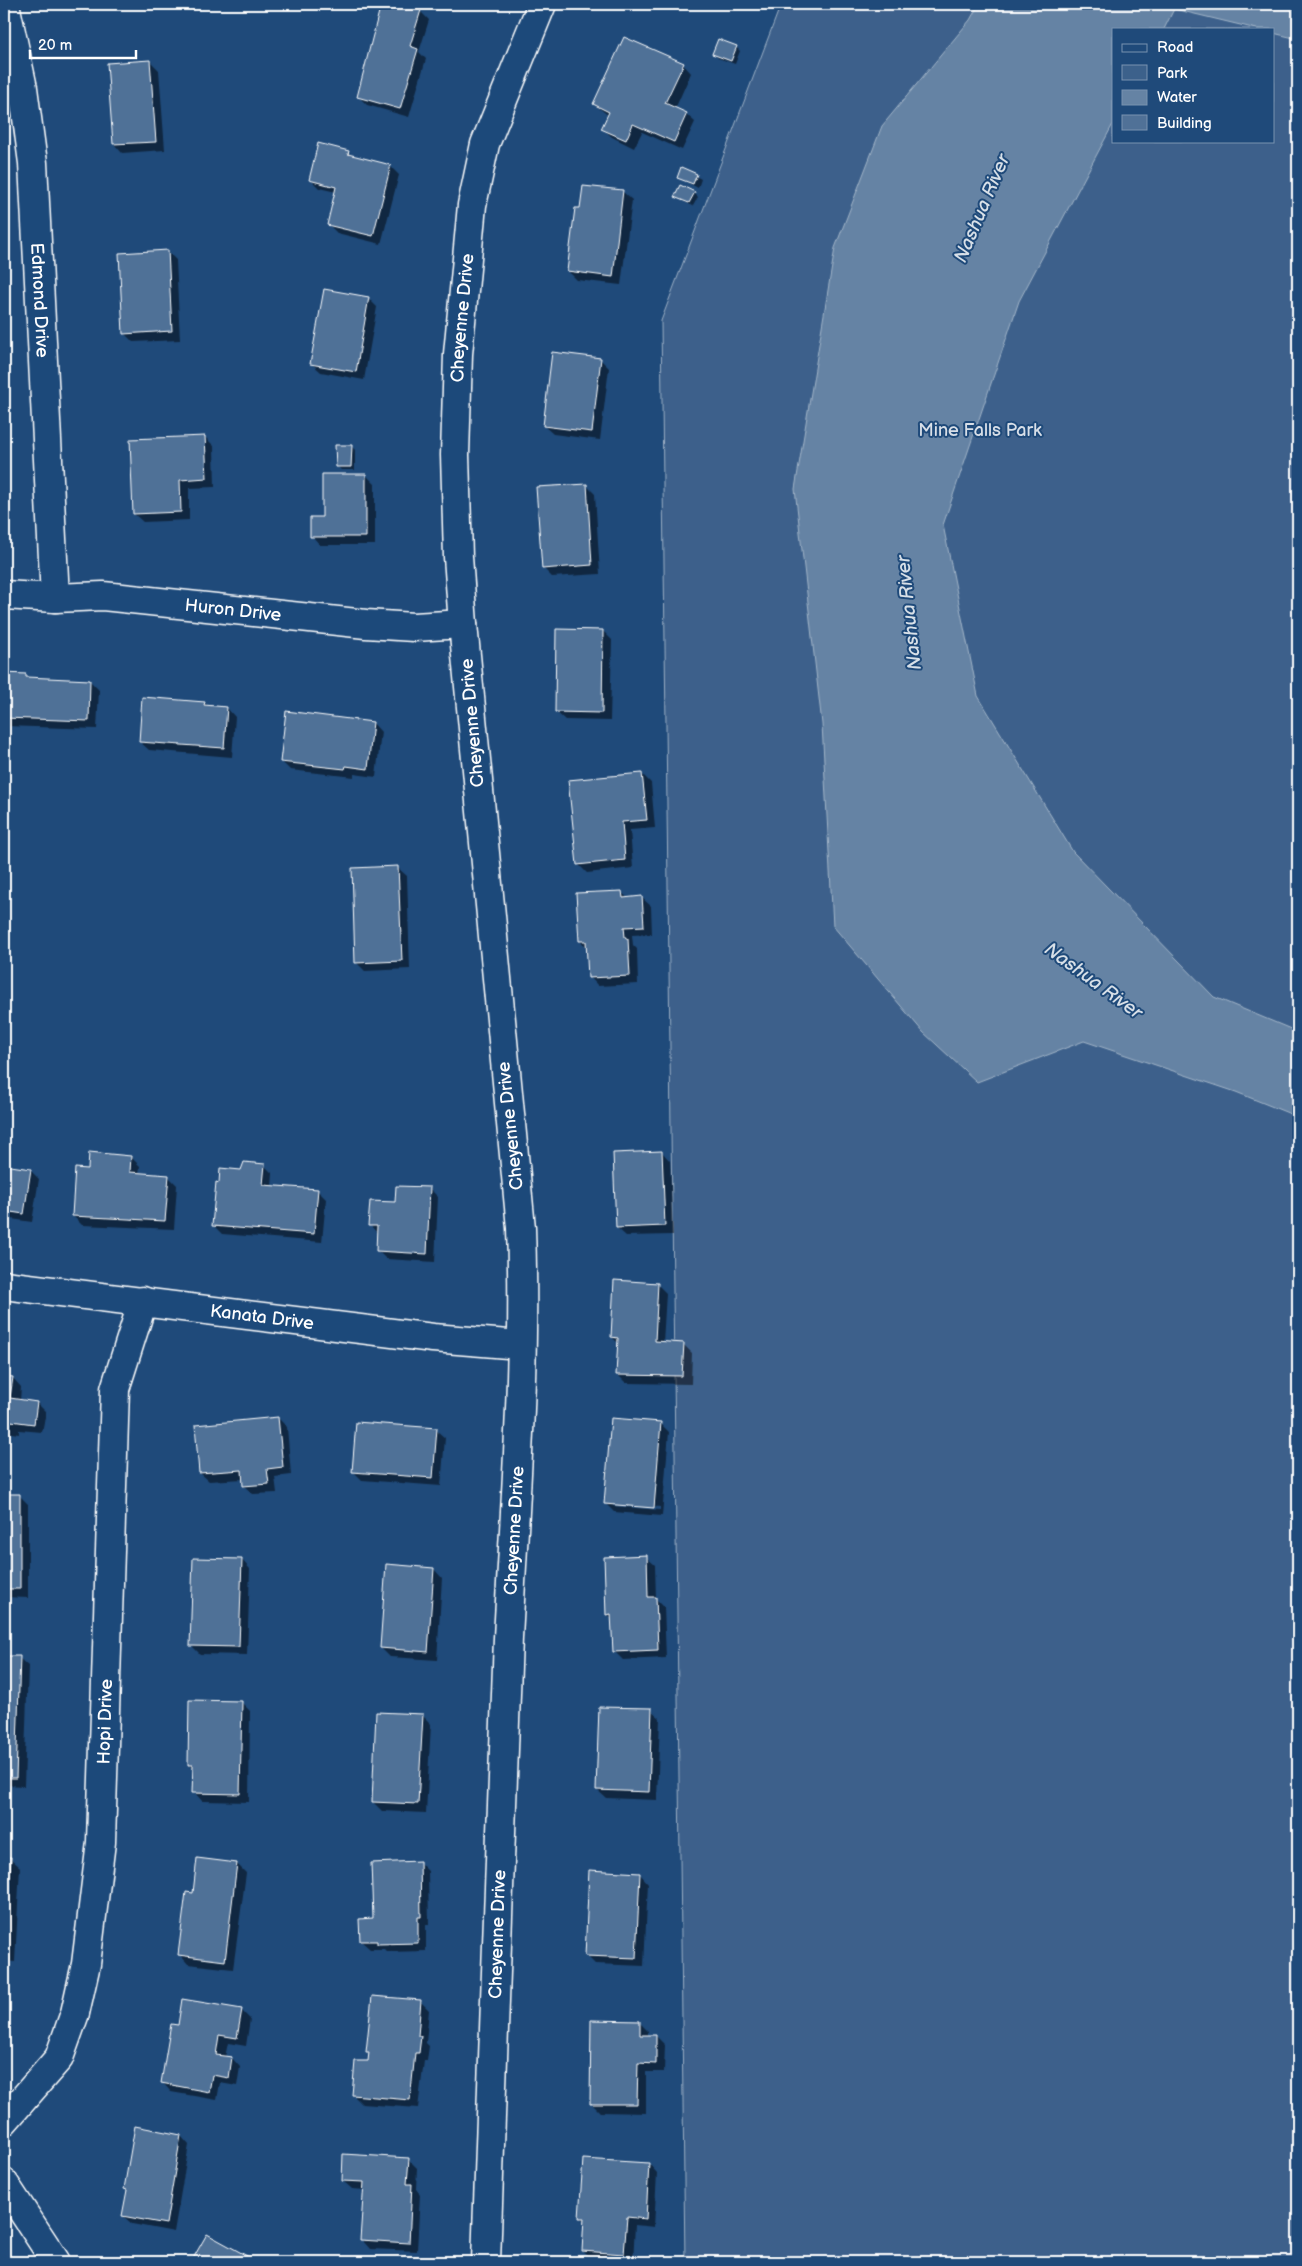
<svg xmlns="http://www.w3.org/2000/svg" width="1302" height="2266" viewBox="0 0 1302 2266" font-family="'Balsamiq Sans',sans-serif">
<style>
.green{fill:#3c618b;stroke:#9eb0c5;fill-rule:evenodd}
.water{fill:#6583a4;stroke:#a3b5c8}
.shadow{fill:#0007;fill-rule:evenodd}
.building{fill:#507197;stroke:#fff}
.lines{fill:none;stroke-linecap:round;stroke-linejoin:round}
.street-casing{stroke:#fff;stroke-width:31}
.street{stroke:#1f4a7a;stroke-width:28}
.labels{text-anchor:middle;stroke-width:4;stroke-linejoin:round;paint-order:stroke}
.street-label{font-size:18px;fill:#fff;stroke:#1f4a7a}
.park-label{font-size:18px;fill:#d8dfe8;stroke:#1f4a7a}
.water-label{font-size:19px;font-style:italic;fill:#d8e0e8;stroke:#1f4a7a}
</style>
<rect width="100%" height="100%" fill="#1f4a7a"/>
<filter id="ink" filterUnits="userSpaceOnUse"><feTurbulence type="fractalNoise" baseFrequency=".02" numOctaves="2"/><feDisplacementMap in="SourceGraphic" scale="10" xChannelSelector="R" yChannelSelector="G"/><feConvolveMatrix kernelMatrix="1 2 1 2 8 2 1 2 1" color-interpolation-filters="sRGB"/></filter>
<g filter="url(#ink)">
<path class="green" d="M781,4H1298V2262H685L661,321ZM1113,29H1273V141H1113Z"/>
<path class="water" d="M979,4H1298V39L1273,33V29H1257L1174,9L1164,29H1113V124L1019,301L943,525L978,696L1073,852L1214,997L1298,1032V1117L1236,1092L1084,1041L977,1082L923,1032L833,926L822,724L795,489L835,248L882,126L970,20Z"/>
<path class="shadow" d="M383,4H393L420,11L429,20L419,52L426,59L409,117L367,105L358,96Z
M736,47L740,51L735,64L718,58L714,54Z
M150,61L159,70L165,150L122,153L114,144Z
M683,64L691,73L675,109L686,114L695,122L682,150L642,132L634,148L612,137L603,129L609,116L594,104Z
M348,152L353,157L390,166L399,175L381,244L337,233L328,224L336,192L319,188L310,179Z
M682,169L701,179L698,188L679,178Z
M584,187L623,192L632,200L621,285L577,280L568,271Z
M694,193L698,197L693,206L675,197Z
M167,251L176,260L180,340L133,342L124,333Z
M368,298L377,307L364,380L321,372L312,364Z
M600,359L609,368L600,440L553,434L544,426Z
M205,437L214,446L215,487L189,488V520L143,522L134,514Z
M351,446L355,450V470H341L337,466Z
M366,475L375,484V545H320L312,536L323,518Z
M586,485L595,494L600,574L552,577L543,568Z
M603,631L612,640L610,721L565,720L556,712Z
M4,674L25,675L29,679L90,681L99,690L97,729L4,726Z
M205,703L208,706L227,708L235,717L232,757L149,750L140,742Z
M373,723L381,732L376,777L354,774V777L290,770L281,761Z
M642,774L651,783L655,828L630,830L633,868L587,873L578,864Z
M398,868L407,876L410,969L365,971L356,962Z
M622,893L628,898H642L651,906L652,934L632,935L633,945L637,949L638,984L598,986L590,977L588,948L580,941Z
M662,1152L670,1161L673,1235L626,1236L617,1228Z
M131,1157L140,1166L139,1174L168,1176L177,1185L174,1229L82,1225L73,1216L89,1170Z
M264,1165L273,1174L272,1187L317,1190L326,1199L322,1242L222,1234L213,1225L221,1184L242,1172Z
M4,1166L30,1170L39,1179L32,1222L4,1218Z
M430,1189L438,1197L435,1262L386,1259L378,1251V1234L370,1225L397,1203Z
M657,1284L666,1293L663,1343L683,1344L692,1353L691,1384L626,1383L617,1374L619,1344L612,1337Z
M4,1377L13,1378L21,1387L20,1401L37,1403L46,1412L42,1432L19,1430V1434L4,1432Z
M278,1418L287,1427L291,1475L275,1477L277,1493L253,1494L244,1486V1479L209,1481L200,1473Z
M660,1423L669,1432L662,1516L614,1512L605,1503ZM613,1503L660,1507V1510L613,1506Z
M436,1430L445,1438L441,1486L362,1480L353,1471Z
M4,1495H19L28,1504V1598L4,1597Z
M646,1557L655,1565L656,1599L664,1607L666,1658L623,1660L614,1651L613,1620L607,1615Z
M242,1560L250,1569L247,1655L200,1654L191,1645Z
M434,1569L442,1578L437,1660L390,1657L381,1648Z
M4,1657L19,1658L28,1666L24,1786L4,1785Z
M242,1703L250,1711L249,1802L202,1801L194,1792V1770L189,1765Z
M651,1710L660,1718L657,1800L606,1798L597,1790Z
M423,1716L431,1724L426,1813L382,1811L373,1802Z
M4,1845L7,1848L6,1858L11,1859L20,1867L15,1962L4,1961Z
M419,1862L428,1871L429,1925H426V1951L387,1952L384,1949H370L361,1941Z
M237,1864L246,1873L233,1969L188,1964L180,1955L194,1895Z
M640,1874L648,1883L644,1966L595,1964L586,1955Z
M420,2001L429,2010L426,2043L429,2046L427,2061H424L418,2108L362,2104L353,2095L369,2062L370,2054L368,2052Z
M241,2010L250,2019L246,2046L228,2043L225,2057L232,2058L240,2067L237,2086L220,2083L217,2100L171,2092L163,2083L179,2026Z
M639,2022L648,2031V2036H656L665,2045L664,2072H646V2113L600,2112L591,2103Z
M181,2136L189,2145L174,2232L132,2224L123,2216L128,2191L125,2189Z
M408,2159L417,2168L416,2189L420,2194L417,2251L370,2249L362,2240L365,2190L352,2189L343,2181Z
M649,2164L657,2173L654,2227L635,2225L633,2262L592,2260L583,2251L585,2222L580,2217Z
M208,2235L255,2262H192Z"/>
<path class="building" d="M381,4H398L421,10L410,46L418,49L400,109L357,97Z
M624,37L684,63L665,103L687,113L674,142L633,124L626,140L601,129L609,112L593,104Z
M718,39L737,46L731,61L712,54Z
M150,60L156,142L113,144L107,63Z
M318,143L349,151L348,154L391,165L373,236L327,225L336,187L309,180Z
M681,167L697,174L693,184L677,178Z
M680,185L695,192L689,203L674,197Z
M583,186L623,190L613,277L567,271L575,208H580Z
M168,250L172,331L123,334L119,253Z
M324,289L369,297L356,372L310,364Z
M552,352L601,358L592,432L543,426Z
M205,436L207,478L180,480L181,512L133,514L130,439Z
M335,445H352L351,467H336Z
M322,474H366V537H310V517H322Z
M587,484L592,565L542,569L536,487Z
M556,629L603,630L602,713L555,712Z
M4,673L26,674V677L90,680L89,721L4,718Z
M142,697L205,702L204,705L227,707L224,748L139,742Z
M286,711L373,722L368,769L346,766L345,769L280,762Z
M642,773L647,820L622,822L625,860L577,865L568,780Z
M398,866L402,961L355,963L352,868Z
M622,891L623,898L642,896L644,926L624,927L625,937L628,939L630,976L588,978L586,941H579L576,893Z
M662,1151L665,1226L616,1228L613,1153Z
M89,1152L131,1156L130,1172L169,1175L165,1221L72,1216L75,1168L88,1169Z
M244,1162L265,1164L263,1185L318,1189L314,1234L212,1226L216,1182L219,1183L220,1168L241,1170Z
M4,1165L31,1169L24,1214L4,1211Z
M396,1186L430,1187L427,1254L376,1251L377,1226H368L370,1201L395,1202Z
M614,1280L658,1283L655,1341L684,1343L682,1376L616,1375L618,1338L611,1337Z
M4,1376L13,1377L10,1398L37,1402L34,1424L11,1421L10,1426L4,1425Z
M278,1417L283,1467L267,1469L269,1484L243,1486L242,1470L199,1473L195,1425Z
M611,1418L661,1422L654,1508L604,1504Z
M356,1422L437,1428L433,1478L352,1472Z
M4,1494H20V1589H4Z
M647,1555L648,1597H656L658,1650L613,1652L611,1614L606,1615L604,1557Z
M193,1558L242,1559L239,1647L190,1646Z
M386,1564L434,1568L428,1652L380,1648Z
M4,1656H20L16,1778H4Z
M189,1700L242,1701L240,1794L192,1793L193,1765H188Z
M599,1707L652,1708L649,1792L596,1790Z
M376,1712L423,1714L418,1804L372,1802Z
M4,1857H11L6,1954H4Z
M197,1858L237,1863L225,1961L178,1955L186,1892L193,1893Z
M420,1861L421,1917H418V1943L377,1944V1941H360L359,1919L373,1918L371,1863Z
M589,1870L640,1873L636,1958L585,1956Z
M372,1996L421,2000L418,2036H421L419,2053H415L410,2100L352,2095L355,2061H368L369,2052H366Z
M182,1999L242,2009L237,2038L219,2035L216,2055L232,2057L229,2078L212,2075L209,2092L161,2083L171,2024L178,2025Z
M591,2020L640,2021V2035H656V2064L638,2063L637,2104H590Z
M135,2126L181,2135L166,2224L122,2216L127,2190L124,2189Z
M343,2154L409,2158L407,2184H412L409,2243L360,2240L364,2182L342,2181Z
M583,2159L649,2163L646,2219L627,2217L624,2254L582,2251L584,2218H579Z
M207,2234L258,2262H191Z"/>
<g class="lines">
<defs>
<g id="street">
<path id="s1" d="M5,4L23,88L33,163L55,598"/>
<path id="s2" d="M4,595L55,598L103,596L366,624L414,627L463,624"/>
<path id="s3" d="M4,1285L433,1338L521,1345"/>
<path id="s4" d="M4,2121L59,2058L75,2013L86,1964L101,1842L115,1389L143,1301"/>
<path d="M4,2183L56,2262"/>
<path id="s5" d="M486,2262C494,2054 499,1846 508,1638C515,1502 526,1365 521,1228L463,624L458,557L455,455L458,354L472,205L485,144L542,4"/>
</g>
</defs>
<use href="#street" class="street-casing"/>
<use href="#street" class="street"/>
</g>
</g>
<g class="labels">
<g class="street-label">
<text dy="6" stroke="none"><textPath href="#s1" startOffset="299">Edmond Drive</textPath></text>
<text dy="6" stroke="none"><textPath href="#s5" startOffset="1948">Cheyenne Drive</textPath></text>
<text dy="6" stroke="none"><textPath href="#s2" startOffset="230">Huron Drive</textPath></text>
<text transform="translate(472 723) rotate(-95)" y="6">Cheyenne Drive</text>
<text transform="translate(510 1126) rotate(-96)" y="6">Cheyenne Drive</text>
<text dy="6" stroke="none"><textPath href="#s3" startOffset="260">Kanata Drive</textPath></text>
<text dy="6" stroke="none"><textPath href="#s5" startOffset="732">Cheyenne Drive</textPath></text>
<text dy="6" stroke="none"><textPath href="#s4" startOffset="425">Hopi Drive</textPath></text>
<text dy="6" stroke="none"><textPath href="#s5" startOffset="328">Cheyenne Drive</textPath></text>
</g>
<g class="park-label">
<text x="980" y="436">Mine Falls Park</text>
</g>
<g class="water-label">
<text transform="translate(981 208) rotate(-67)" y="7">Nashua River</text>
<text transform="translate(908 613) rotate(-96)" y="7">Nashua River</text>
<text transform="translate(1094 980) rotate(36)" y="7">Nashua River</text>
</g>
</g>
<rect width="1302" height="2266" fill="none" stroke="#1f4a7a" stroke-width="20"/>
<rect x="10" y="10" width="1282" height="2246" fill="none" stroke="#fff" stroke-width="2" filter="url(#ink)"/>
<rect x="1112" y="28" width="162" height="115" fill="#1f4a7a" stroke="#7992af"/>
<rect x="1122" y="44" width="25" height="8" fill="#1f4a7a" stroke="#7992af"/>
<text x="1157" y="52" font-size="15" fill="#ffffff">Road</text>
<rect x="1122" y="65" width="25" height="15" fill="#3c618b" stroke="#7992af"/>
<text x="1157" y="78" font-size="15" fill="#ffffff">Park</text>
<rect x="1122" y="90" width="25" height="15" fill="#6583a4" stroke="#7992af"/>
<text x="1157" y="102" font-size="15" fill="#ffffff">Water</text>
<rect x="1122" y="115" width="25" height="15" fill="#507197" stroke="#7992af"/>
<text x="1157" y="128" font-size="15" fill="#ffffff">Building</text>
<path d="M30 50v8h106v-8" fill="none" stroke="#ffffff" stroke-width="2.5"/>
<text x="38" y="50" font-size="15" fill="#ffffff" stroke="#1f4a7a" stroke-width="4" paint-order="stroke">20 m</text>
</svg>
